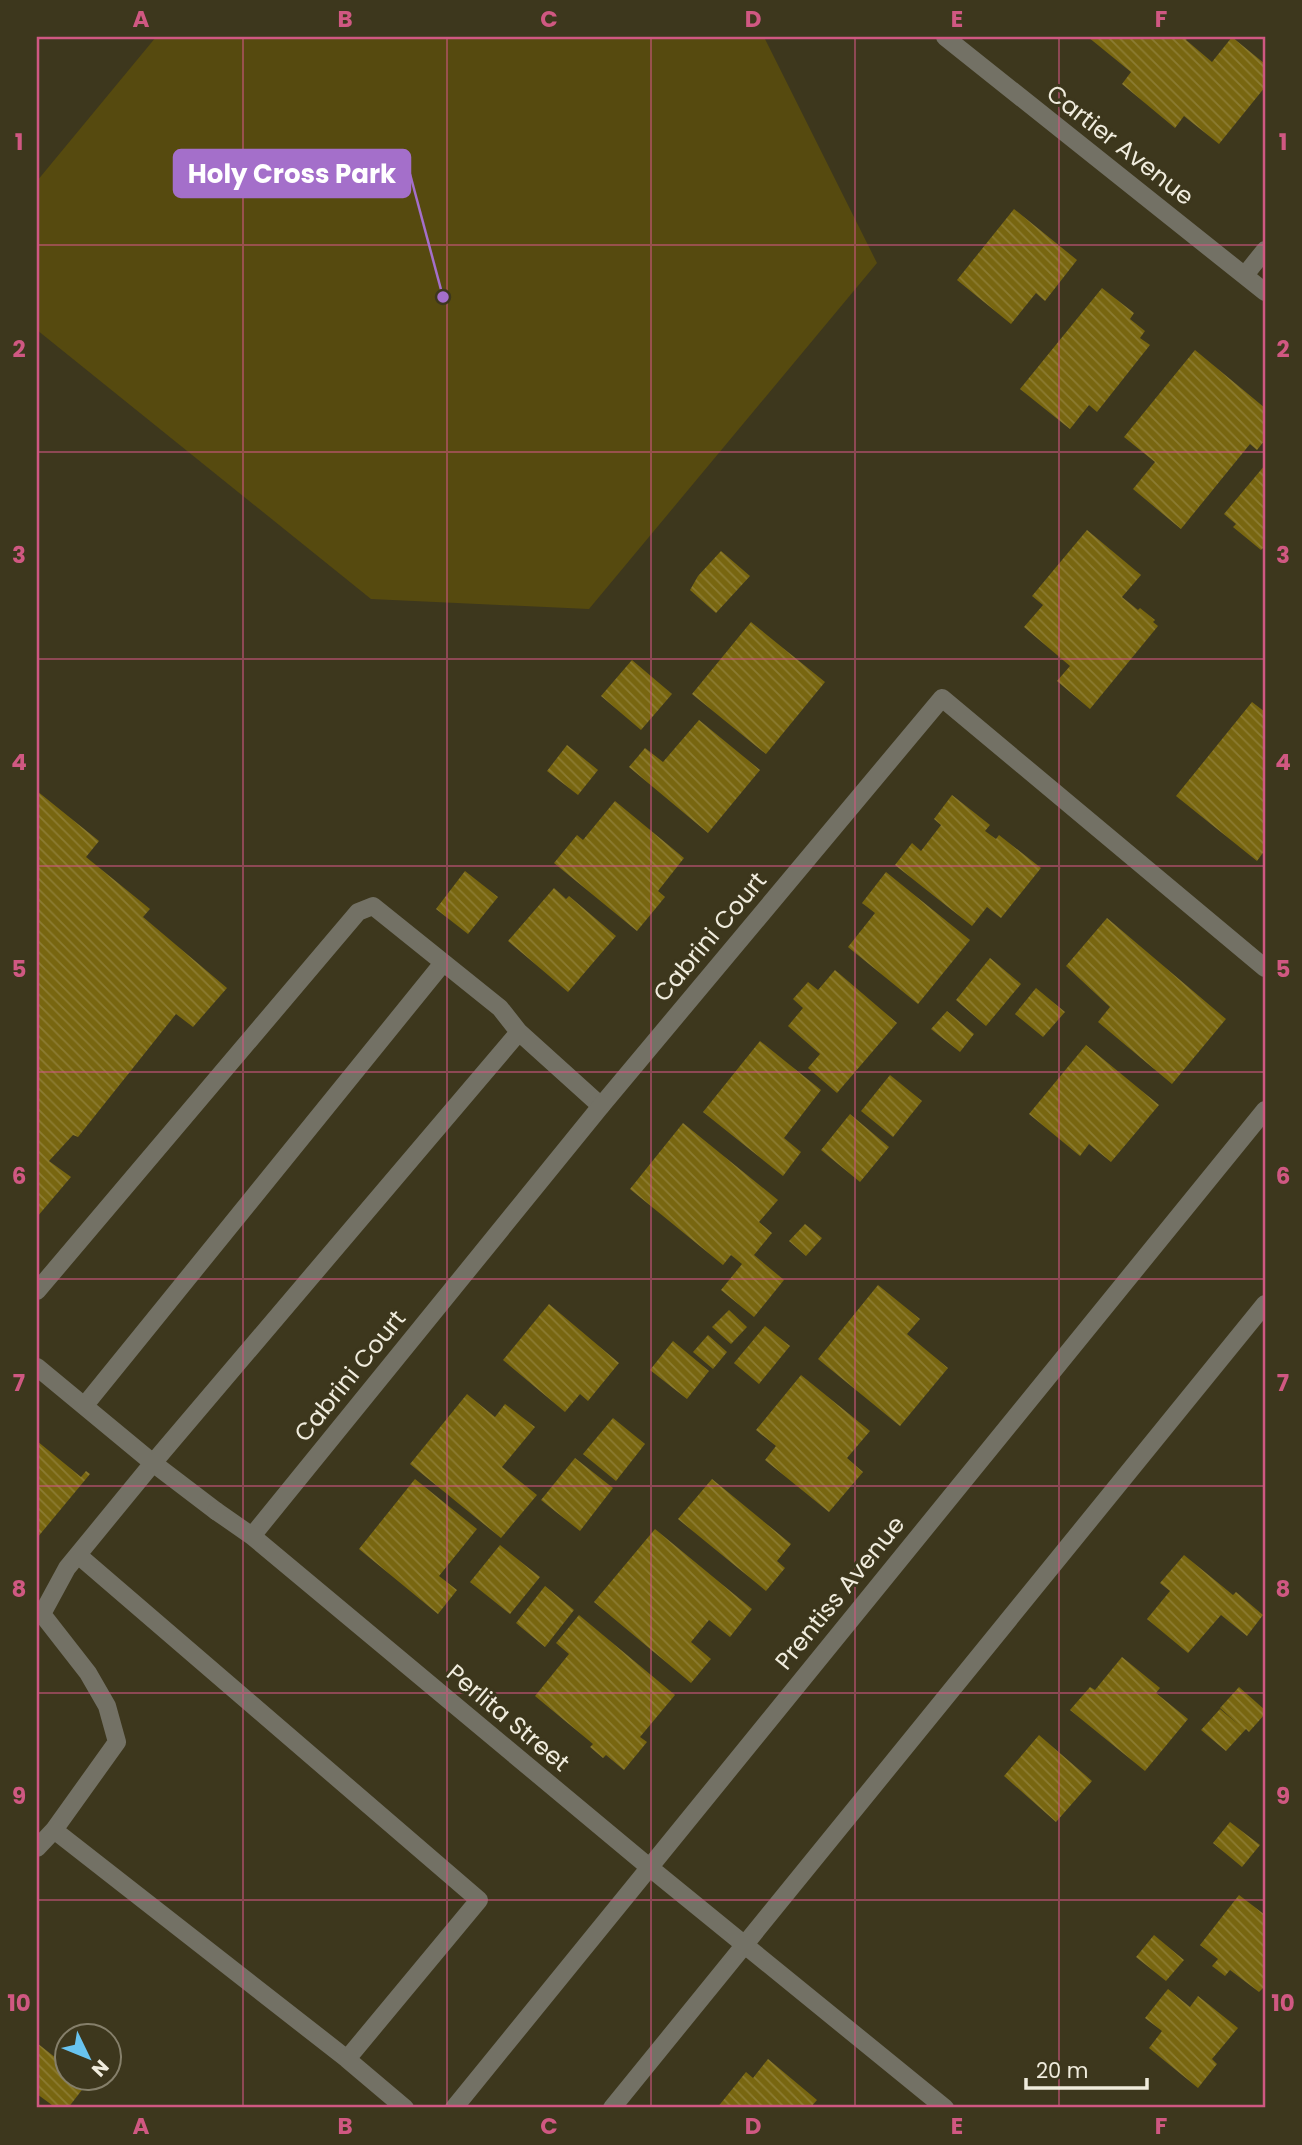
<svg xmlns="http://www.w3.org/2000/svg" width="1302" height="2145" viewBox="0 0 1302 2145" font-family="Poppins,sans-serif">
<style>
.grass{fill:#564a0f}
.building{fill:url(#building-back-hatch)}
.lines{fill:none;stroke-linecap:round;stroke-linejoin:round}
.lane{stroke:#737165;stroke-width:18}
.street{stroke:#737165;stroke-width:18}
.grid{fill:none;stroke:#d05882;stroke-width:2;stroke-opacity:0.55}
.labels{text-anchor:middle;stroke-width:6;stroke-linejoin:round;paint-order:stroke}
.street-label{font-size:24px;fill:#f0ecdd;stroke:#3d371d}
.leader{fill:none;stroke:#a46fca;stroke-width:2.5}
.callout-dot{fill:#a46fca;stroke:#3d371d;stroke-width:2.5}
.callout{fill:#a46fca;stroke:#a46fca;stroke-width:2.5}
.callout-label{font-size:26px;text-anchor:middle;font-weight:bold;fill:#fff}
.neatline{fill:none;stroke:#d05882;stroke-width:2.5}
.grid-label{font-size:23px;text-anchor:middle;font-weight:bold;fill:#d05882}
</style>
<defs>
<pattern id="building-back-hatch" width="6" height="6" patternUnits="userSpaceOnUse" patternTransform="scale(1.75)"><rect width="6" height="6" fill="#786610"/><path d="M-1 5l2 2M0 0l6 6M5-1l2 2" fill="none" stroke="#8c7c32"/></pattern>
</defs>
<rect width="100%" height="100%" fill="#3d371d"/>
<path class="grass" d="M156,37H764L877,263L589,609L371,599L37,330V181Z"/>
<path class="building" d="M1088,37H1188L1186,40L1212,62L1232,37L1265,64V87L1219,144L1184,116L1175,128L1122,84L1131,72Z
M1014,209L1077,260L1045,301L1036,293L1011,324L957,280Z
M1102,288L1134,313L1130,319L1145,331L1140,338L1150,345L1097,412L1089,405L1070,429L1020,389Z
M1195,350L1265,408V440L1257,450L1250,444L1181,529L1133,489L1155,462L1124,437Z
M1265,465V546L1261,550L1233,527L1236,524L1224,514Z
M1087,530L1141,575L1122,597L1138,610L1140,608L1155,620L1153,622L1158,626L1090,709L1057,681L1070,666L1024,627L1043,605L1032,596Z
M721,551L750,576L716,613L690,590L698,576Z
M751,622L825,682L766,754L692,694Z
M632,660L672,694L641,730L601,696Z
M1252,702L1265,712V850L1257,861L1176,796Z
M699,720L760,770L708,833L629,767L645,748L663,762Z
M567,745L598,770L578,795L547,771Z
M37,791L99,841L86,857L150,909L143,917L227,988L193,1027L176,1014L78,1137L73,1135L49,1161L71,1177L37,1217Z
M952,795L990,825L985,831L996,839L999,835L1041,868L1001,918L987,907L972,926L895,865L912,843L921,851L941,825L934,819Z
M615,801L684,858L658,891L665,897L637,931L554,863L577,835L583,840Z
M465,871L498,897L468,934L436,909Z
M886,872L970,940L918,1004L848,947L875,913L862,903Z
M554,888L566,899L569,896L616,936L568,992L508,941Z
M1107,918L1226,1019L1172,1084L1098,1022L1110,1007L1066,966Z
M990,958L1021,984L986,1026L956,1000Z
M835,970L897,1023L837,1093L808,1068L820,1054L788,1026L803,1008L793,999L808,982L818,990Z
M1036,988L1065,1012L1043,1037L1015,1014Z
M947,1011L974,1034L960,1052L931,1029Z
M760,1041L821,1090L784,1138L801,1152L783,1176L703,1112Z
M1086,1045L1159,1105L1111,1162L1089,1144L1080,1156L1029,1114Z
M890,1075L922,1101L893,1137L861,1111Z
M850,1114L889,1147L860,1182L821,1150Z
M683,1123L778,1200L759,1222L772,1233L754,1255L784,1280L754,1317L721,1290L742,1264L731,1255L723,1265L630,1189Z
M805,1224L822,1238L806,1256L789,1241Z
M878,1285L920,1319L907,1334L948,1368L900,1426L818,1359Z
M549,1304L619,1363L588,1401L580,1394L565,1412L503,1360Z
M729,1310L747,1327L731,1344L712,1327Z
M765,1326L790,1346L759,1384L734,1363Z
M708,1335L727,1352L713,1369L693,1352Z
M673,1341L709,1371L687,1399L650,1370Z
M801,1375L870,1431L847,1458L863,1472L829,1512L765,1460L776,1446L756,1430Z
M467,1394L495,1417L505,1404L535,1427L502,1467L537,1495L501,1538L410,1464Z
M613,1418L645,1444L616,1481L583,1454Z
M37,1441L81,1477L86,1471L90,1474L37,1538Z
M575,1458L613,1488L580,1531L541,1500Z
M415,1479L477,1529L439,1576L457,1590L438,1614L359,1549Z
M712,1479L791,1544L777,1561L785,1568L766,1591L678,1519Z
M655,1529L752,1609L730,1637L709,1620L691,1642L711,1659L691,1683L594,1602Z
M500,1545L540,1577L510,1614L470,1582Z
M1184,1555L1233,1595L1236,1592L1263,1615L1247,1636L1221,1615L1188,1653L1147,1619L1170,1591L1160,1583Z
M545,1586L574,1610L545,1647L516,1623Z
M579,1615L675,1695L640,1737L647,1742L624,1770L606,1755L603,1758L590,1747L593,1744L535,1696L569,1654L556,1643Z
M1122,1657L1160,1688L1156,1693L1188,1719L1145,1771L1070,1710L1090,1687L1095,1690Z
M1239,1687L1265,1710V1714L1249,1732L1246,1729L1226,1751L1201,1730L1220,1709L1240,1726L1220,1708Z
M1039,1735L1092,1781L1056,1822L1004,1776Z
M1230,1822L1260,1845L1242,1867L1213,1843Z
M1239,1895L1265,1915V1986L1259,1992L1230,1970L1225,1976L1212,1966L1218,1959L1200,1945Z
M1154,1935L1184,1960L1166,1981L1136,1957Z
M1168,1989L1190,2007L1198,1996L1238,2028L1212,2059L1217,2064L1198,2088L1149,2048L1162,2031L1145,2018Z
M37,2043L66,2066V2078H83L88,2082L68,2108H56L37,2094Z
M768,2059L817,2100L810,2108H717L746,2072L753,2078Z"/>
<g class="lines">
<path class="lane" d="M37,1291L358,912L373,906L500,1008L519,1032L601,1106
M37,1367L153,1463L216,1511
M85,1405L443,963
M78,1555L479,1900L347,2059
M37,1848L54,1830
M405,2108L347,2059L54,1830L117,1742L107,1706L88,1673L42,1614L67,1568L153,1463L519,1032"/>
<path class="street" d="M945,37L1265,292
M1245,275L1265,250
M216,1511L252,1536L649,1867L945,2108
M252,1536L601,1106L942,698L1265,968
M454,2108L1265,1110
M612,2108L1265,1304"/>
</g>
<path class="grid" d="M243,37V2108M447,37V2108M651,37V2108M855,37V2108M1059,37V2108M37,245H1265M37,452H1265M37,659H1265M37,866H1265M37,1072H1265M37,1279H1265M37,1486H1265M37,1693H1265M37,1900H1265"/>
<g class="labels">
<g class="street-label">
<text transform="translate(1120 145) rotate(38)" y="8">Cartier Avenue</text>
<text transform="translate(710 937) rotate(-50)" y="8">Cabrini Court</text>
<text transform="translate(350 1376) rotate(-51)" y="8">Cabrini Court</text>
<text transform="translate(840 1593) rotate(-51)" y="8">Prentiss Avenue</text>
<text transform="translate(508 1718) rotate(40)" y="8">Perlita Street</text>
</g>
</g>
<path class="leader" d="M443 297L410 174"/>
<circle class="callout-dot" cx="443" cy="297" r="7"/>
<rect class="callout" x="174" y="150" width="236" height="47" rx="7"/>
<g class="callout-label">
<text x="292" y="183">Holy Cross Park</text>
</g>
<rect width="1302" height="2145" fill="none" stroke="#3d371d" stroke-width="77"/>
<g transform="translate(88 2057) rotate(133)"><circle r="33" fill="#3d371d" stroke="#857f6a" stroke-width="2"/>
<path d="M0-5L12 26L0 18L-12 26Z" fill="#68c4f0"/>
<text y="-10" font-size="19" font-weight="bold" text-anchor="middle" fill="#f0ecdd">N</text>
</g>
<path d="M1026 2078v10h121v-10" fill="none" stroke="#f0ecdd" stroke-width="3.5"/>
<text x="1036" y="2078" font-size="21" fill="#f0ecdd" stroke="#3d371d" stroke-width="5" paint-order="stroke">20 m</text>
<rect x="38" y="38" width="1226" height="2068" class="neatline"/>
<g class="grid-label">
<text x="141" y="27">A</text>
<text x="345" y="27">B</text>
<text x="549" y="27">C</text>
<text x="753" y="27">D</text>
<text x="957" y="27">E</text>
<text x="1161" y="27">F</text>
<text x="19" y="150">1</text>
<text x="1283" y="150">1</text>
<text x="19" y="357">2</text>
<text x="1283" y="357">2</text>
<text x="19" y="563">3</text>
<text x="1283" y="563">3</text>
<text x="19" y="770">4</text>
<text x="1283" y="770">4</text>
<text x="19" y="977">5</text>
<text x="1283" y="977">5</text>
<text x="19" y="1184">6</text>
<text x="1283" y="1184">6</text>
<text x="19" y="1391">7</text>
<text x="1283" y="1391">7</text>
<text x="19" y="1597">8</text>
<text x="1283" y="1597">8</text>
<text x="19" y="1804">9</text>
<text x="1283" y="1804">9</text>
<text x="19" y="2011">10</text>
<text x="1283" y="2011">10</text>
<text x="141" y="2134">A</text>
<text x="345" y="2134">B</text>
<text x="549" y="2134">C</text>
<text x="753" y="2134">D</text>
<text x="957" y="2134">E</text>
<text x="1161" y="2134">F</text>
</g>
</svg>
